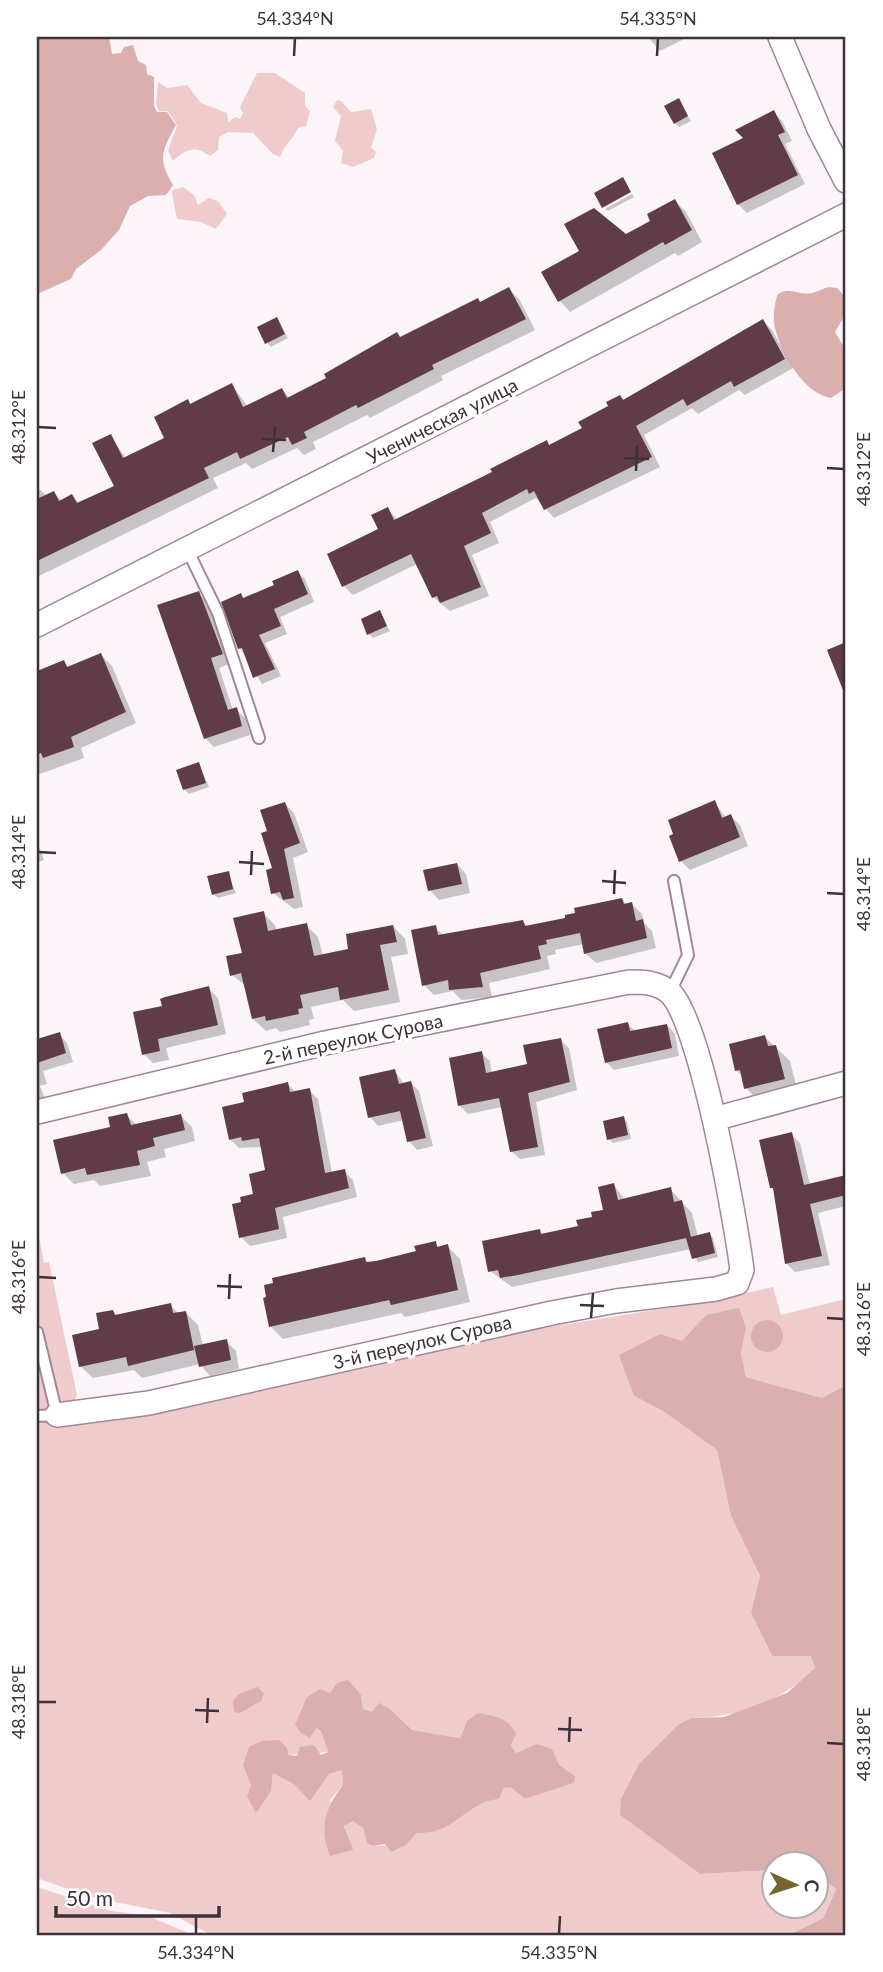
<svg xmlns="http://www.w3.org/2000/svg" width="883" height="1972" viewBox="0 0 883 1972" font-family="Lato,sans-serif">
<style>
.green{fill:#efcccb;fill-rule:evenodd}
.forest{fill:#dbafad}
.shadow{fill:#0003}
.building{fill:#5f3c47}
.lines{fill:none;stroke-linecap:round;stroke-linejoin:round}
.lane-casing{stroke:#a3849b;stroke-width:14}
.street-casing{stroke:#a3849b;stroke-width:26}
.lane{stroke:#fff;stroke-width:10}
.street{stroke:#fff;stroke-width:23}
.ticks{fill:none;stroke:#3d303a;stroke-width:2.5}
.labels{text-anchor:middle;stroke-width:7;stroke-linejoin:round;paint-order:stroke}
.street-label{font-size:19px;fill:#3d303a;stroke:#fff}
.neatline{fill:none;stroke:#3d303a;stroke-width:2.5}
.ticks-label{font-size:18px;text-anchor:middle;fill:#3d303a}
</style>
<rect width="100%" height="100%" fill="#fbf4f9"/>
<path class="green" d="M257,73H275L305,93V106L310,111L306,126L298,128C293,140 284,144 280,157L273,154L253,133L228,132L219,137L218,150L210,156C195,145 186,149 173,161L168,151L177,125L168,111H159L156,104L158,82L167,88L187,85L201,103L227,113L228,122L235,117L240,119L243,113L240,107Z
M337,100L341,101L351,112L371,109L377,129L371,148L376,152L374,158L353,167L341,163L343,151L335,141L341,116L333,107Z
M183,187L194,195L198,205L209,198L218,201L227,214L216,229L201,222L177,219L172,193L173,190Z
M37,1227L44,1263L49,1262L77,1395L75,1400L37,1411Z
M773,1287L781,1315L846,1299V1385L822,1398L746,1377L741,1353L746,1328L706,1315L634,1396L663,1411L717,1450L731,1516L760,1576L751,1613L772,1656H812L815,1669C777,1703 742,1717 691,1718L620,1815L700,1874L774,1870V1906H816L817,1873L836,1888L823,1918L789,1935H211L170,1913L90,1897L37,1878V1421L96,1417L494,1336L716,1300ZM337,1683L361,1695L363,1709L372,1713L390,1709L412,1730L460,1738L467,1721L511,1745L516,1753L536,1744L574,1783L525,1799L511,1786C475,1797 457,1834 417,1833L406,1845L373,1846L364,1829L353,1821L344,1826L350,1839L330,1800L343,1785L342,1770L295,1785L273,1773L271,1791L263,1798L247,1796L251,1785L288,1755L328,1752L321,1731L316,1727L310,1737Z
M37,1887L111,1911L148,1916L193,1935H37Z"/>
<path class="forest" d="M37,37H109L112,54L121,53L124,47L133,45L138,61L146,65L147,74L154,77V106L157,112H167L176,125C162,151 157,158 173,185L166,195L148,196L130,206L119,230L101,250L76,269L71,279L37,294Z
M829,287L837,288L846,298V313L835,332L845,349L843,390L831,398C804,394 781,353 775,328C772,317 775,305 777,295C790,285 798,296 812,293C818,292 823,288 829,287Z
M739,1308L746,1328L741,1353L746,1377L822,1398L846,1385V1935H789L823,1918L836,1889L817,1873L816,1864H774V1870L700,1874L620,1815L621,1799L639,1764L678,1725L691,1718L724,1717L787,1693L815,1668L811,1656H772L751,1613L760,1576L731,1516L717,1450L663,1411L634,1396L619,1355L660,1334L682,1341L706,1315Z
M751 1336a16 16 0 1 1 32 0a16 16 0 1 1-32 0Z
M348,1680L361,1695L363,1709L372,1712L379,1703L390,1709L412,1730L460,1738L467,1721L478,1713C495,1716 508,1717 516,1734L511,1745L516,1753L536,1744L552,1749L559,1765L575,1776L574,1783L525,1799L511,1787L504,1788L499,1799C466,1801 458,1834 417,1833L406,1845L391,1852L385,1844L373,1846L367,1843L364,1829L353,1821L344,1826L353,1850L330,1856C319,1828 325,1808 343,1785L342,1770L329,1774L310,1801L295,1785L273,1773L271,1791L256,1813L247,1796L251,1785L243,1765L249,1747L262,1741L279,1740L287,1748L288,1755L297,1756L300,1747L314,1745L321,1755L328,1752L321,1731L316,1728L310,1738L301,1733L295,1725L307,1697L320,1689L330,1693L337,1683Z
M258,1687L264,1694L261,1701L240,1713L234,1712L233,1701L239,1694Z"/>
<path class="shadow" d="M648,37H688L660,51Z
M678,100L691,121L679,127L675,123Z
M774,113L782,121L792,141L785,144L805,184L747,213L738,204L746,139Z
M632,194L634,197L608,211L605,209Z
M675,201L686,212L702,242L678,256L675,253L570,312L559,300L626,236L652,221Z
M508,289L519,299L535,330L441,376L443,380L370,418L367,415L313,442L316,449L304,455L297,448L252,469L246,463L213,478L218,488L37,577V487L47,496L54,493L62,501L72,496L80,504L116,487L110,436L126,458L166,438L187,401L192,406L232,385L248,407L282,390L290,398L328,378L397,334L402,339Z
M277,319L288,338L271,347L267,343Z
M763,321L772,330L793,368L745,395L739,390L698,414L692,408L644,435L660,467L554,518L536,498L490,522L499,543L472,555L489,596L450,611L433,597L417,564L353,595L344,586L380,530L387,509L398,520L494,473L546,442L550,446L584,429L620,397L625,401Z
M297,572L305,579L314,602L280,617L287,634L265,643L281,676L262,684L240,648V595L244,599L276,586Z
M198,593L207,602L231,663L219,668L233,710L236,709L245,718L250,735L214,747L205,738Z
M379,612L390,631L373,638L369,634Z
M101,655L112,666L136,723L81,748L84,758L37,775V740L45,737L37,715V673L63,662L70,668Z
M199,764L209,787L189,794L184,789Z
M714,802L726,818L730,816L740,825L748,846L690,870L681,861Z
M285,804L294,813L308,852L293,858L303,907L294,909L273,893L275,870L269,832Z
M37,841L44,860L37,863Z
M457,864L466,874L470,893L439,900L430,890Z
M228,873L236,893L218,898L214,894Z
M622,900L627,905L632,904L642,914L644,923L652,931L656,948L596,963L585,953L584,944L555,950L556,954L547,956L550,969L489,983L492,997L461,1000L453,991L434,995L424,985L435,927L444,936L523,921L528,927L567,919Z
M263,913L275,925L277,931L306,925L318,937L323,956L350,951L393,926L405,939L408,954L391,957L400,1002L354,1011L343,1000L311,1007L314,1019L309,1020L310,1025L280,1032L276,1028L266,1031L253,1019L246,986L232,975Z
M208,988L218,998L226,1034L166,1048L169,1060L153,1063L144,1054L164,1008Z
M628,1024L636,1032L667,1025L675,1034L679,1056L614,1070L606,1062Z
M59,1034L67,1043L73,1062L43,1071L47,1084L40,1086L46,1101L37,1104V1041Z
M765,1037L790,1061L798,1093L760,1102L746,1088L743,1077L737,1071L731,1045Z
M560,1040L569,1048L577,1090L536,1102L545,1155L520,1159L511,1151L502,1107L468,1114L460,1106L451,1059L481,1053L490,1061L492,1074L529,1066Z
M395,1071L404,1084L411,1083L419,1091L433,1146L417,1150L409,1141L404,1120L378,1126L370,1117Z
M288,1084L296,1093L309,1090L318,1099L332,1173L344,1171L353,1180L357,1197L283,1217L287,1238L250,1246L241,1237L243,1203L255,1196L267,1172L263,1147L239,1148L230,1139L246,1104Z
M126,1115L137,1125L181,1116L192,1127L195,1141L164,1149L166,1157L147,1162L151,1176L100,1186L94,1180L74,1184L63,1173Z
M623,1118L627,1122L631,1139L613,1143L609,1139Z
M791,1134L800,1143L810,1185L846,1177V1206L818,1213L830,1265L795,1272L786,1263L775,1191L772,1188Z
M614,1185L625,1200L670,1189L692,1213L698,1237L709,1234L713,1238L718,1257L698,1262L691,1249L512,1287L490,1271L539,1231L544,1235L580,1227L606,1211Z
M435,1243L440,1248L447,1246L460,1259L470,1302L405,1317L401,1313L283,1339L270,1326L365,1259L369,1263L418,1253Z
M170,1305L179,1314L186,1313L198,1325L203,1346L226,1341L236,1351L239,1369L210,1376L200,1364L142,1378L134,1370L93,1378L80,1366L113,1312L117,1316Z"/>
<path class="building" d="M679,98L688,116L674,124L664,106Z
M774,110L785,132L778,135L798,175L737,205L712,153L743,138L735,130Z
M623,177L631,192L602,208L594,193Z
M675,199L692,230L665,245L663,242L558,302L541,272L579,251L564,224L594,208L626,234L650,221L647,214Z
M509,287L526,319L432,365L434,369L358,408L356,405L304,432L307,438L292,445L288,437L240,459L237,452L204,468L209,478L37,561V499L54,491L59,501L72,494L77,503L114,486L92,443L111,434L123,458L164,438L154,417L188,399L190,404L232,383L243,407L282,388L287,398L326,378L324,374L397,332L400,337L478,298L480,302Z
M277,317L285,334L265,344L257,327Z
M763,319L785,359L734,387L731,381L687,406L683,399L636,426L652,457L544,510L534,491L529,494L527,489L482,513L491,533L464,546L481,587L440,603L437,596L432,598L411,554L342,587L327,554L378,529L371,515L388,507L394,520L492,472L490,469L547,440L549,445L582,428L578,422L608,406L606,402L620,395L623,400Z
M298,570L308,594L274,609L281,626L259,635L275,669L253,678L242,648L238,649L221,602L241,593L243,598L274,585L272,581Z
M199,591L223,654L211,658L228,710L237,707L242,726L204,739L157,605Z
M380,610L387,626L367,635L361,619Z
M846,642V695H845L827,650Z
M101,653L126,712L71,737L74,747L43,758L41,753L37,754V671L64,660L67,667Z
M199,762L206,783L183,790L176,770Z
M715,800L722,818L731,814L740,837L679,862L669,836L673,834L668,820Z
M285,802L300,843L284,849L294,898L283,900L280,892L271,894L266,870L272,868L261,833L267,831L260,810Z
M457,863L462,884L428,891L423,870Z
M229,871L233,889L212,895L207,876Z
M622,898L624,904L632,902L636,921L643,919L647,938L584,954L580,933L546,940L547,944L538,946L541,959L480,973L483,987L449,990L448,980L422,986L411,930L436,925L438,935L523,920L525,926L565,918V915L575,913L574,908Z
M264,911L268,931L307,923L314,956L348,949L346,934L393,925L397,942L380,945L389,990L340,1000L338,987L300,995L303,1008L298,1009L299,1014L266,1021L265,1016L252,1019L241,973L230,976L226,956L242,953L233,918Z
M209,986L218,1025L158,1039L160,1051L142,1055L133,1012L162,1006L160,999L165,997Z
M628,1022L630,1031L667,1024L672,1048L605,1063L597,1029Z
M60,1032L66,1053L37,1063V1039Z
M765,1035L768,1046L776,1045L785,1079L744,1089L740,1070L735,1071L729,1044Z
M561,1038L570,1082L528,1093L538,1147L510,1152L499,1098L458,1106L449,1058L482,1051L486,1073L527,1064L523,1045Z
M395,1069L399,1084L411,1081L426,1138L407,1142L400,1111L368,1118L359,1077Z
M288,1082L290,1092L310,1088L325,1173L345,1169L349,1188L275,1208L279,1229L239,1238L232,1204L241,1202L240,1197L253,1194L249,1174L265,1170L259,1138L242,1141L241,1137L229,1140L222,1107L244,1102L242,1093Z
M127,1113L131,1125L181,1114L185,1130L153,1138L155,1146L137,1151L140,1165L87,1175L85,1168L61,1174L53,1140L110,1127L108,1117Z
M624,1116L628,1135L607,1140L603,1121Z
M792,1132L804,1185L846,1175V1195L810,1204L822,1256L785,1264L773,1188H770L759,1140Z
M614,1183L618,1200L671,1187L674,1202L682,1200L691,1237L518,1275L500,1278L498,1270L488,1272L482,1241L540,1229L541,1234L578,1226L576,1220L592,1217L591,1212L603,1210L598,1187Z
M710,1232L715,1253L692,1259L686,1238Z
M436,1241L437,1247L448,1244L458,1290L391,1305L389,1300L269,1327L263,1298L266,1297L264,1285L273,1283L272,1278L365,1257L366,1262L376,1261L416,1251L414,1246Z
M171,1303L173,1313L186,1311L194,1350L128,1366L126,1357L79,1367L72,1335L99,1329L96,1313L113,1310L115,1315Z
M227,1339L231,1360L199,1367L194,1346Z"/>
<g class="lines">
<defs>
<path id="lane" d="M187,549L218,613L259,738
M670,992L688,955L674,881
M37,1332L57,1415L37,1416"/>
<path id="street" d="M780,37L819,129L846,181
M37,625L846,215
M37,1112L325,1043L629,982C643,982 657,982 669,992C700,1017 736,1223 742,1270L737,1283L716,1289L616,1301L552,1313L149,1403L57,1415
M714,1119L846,1083"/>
</defs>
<use href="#lane" class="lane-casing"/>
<use href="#street" class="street-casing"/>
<use href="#lane" class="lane"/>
<use href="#street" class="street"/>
</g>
<path class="ticks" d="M294,56L295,38M657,56L658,38M38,427L56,428M262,439L286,440M273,452L275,427M624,458L649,459M827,468L844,469M636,471L637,446M38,852L56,853M239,862L264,864M251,875L252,851M602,881L626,883M827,893L844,894M614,894L615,870M38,1277L56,1278M217,1286L242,1287M229,1299L230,1274M580,1305L604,1306M591,1318L593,1293M827,1318L844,1319M38,1702H56M195,1710L219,1711M207,1723L208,1698M558,1729L582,1730M569,1742L570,1717M827,1743L844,1744M196,1934V1916M559,1934L560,1916"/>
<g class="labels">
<g class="street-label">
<text transform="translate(442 421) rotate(-27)" y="7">Ученическая улица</text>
<text transform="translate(353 1039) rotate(-12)" y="7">2-й переулок Сурова</text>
<text transform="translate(422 1342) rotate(-13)" y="7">3-й переулок Сурова</text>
</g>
</g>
<rect width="883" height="1972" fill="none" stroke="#ffffff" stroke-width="77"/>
<g transform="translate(795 1885) rotate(93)"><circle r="33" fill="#ffffff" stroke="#b1acb0" stroke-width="2"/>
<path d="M0-5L12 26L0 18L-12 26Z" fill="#776332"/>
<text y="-10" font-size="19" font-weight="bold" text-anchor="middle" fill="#3d303a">С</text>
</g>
<path d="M56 1906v10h163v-10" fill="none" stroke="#3d303a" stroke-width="3.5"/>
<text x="66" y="1906" font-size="21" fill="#3d303a" stroke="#ffffff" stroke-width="5" paint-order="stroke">50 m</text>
<rect x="38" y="38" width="806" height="1896" class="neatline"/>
<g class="ticks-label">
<text x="295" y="25">54.334°N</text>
<text x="658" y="25">54.335°N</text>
<text transform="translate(19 427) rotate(-90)" y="6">48.312°E</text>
<text transform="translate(864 469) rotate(-90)" y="6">48.312°E</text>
<text transform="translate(19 852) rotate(-90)" y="6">48.314°E</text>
<text transform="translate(864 894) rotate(-90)" y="6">48.314°E</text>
<text transform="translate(19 1277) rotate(-90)" y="6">48.316°E</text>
<text transform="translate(864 1319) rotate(-90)" y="6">48.316°E</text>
<text transform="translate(19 1702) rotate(-90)" y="6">48.318°E</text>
<text transform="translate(864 1744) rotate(-90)" y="6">48.318°E</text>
<text x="196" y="1959">54.334°N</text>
<text x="559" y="1959">54.335°N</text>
</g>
</svg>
